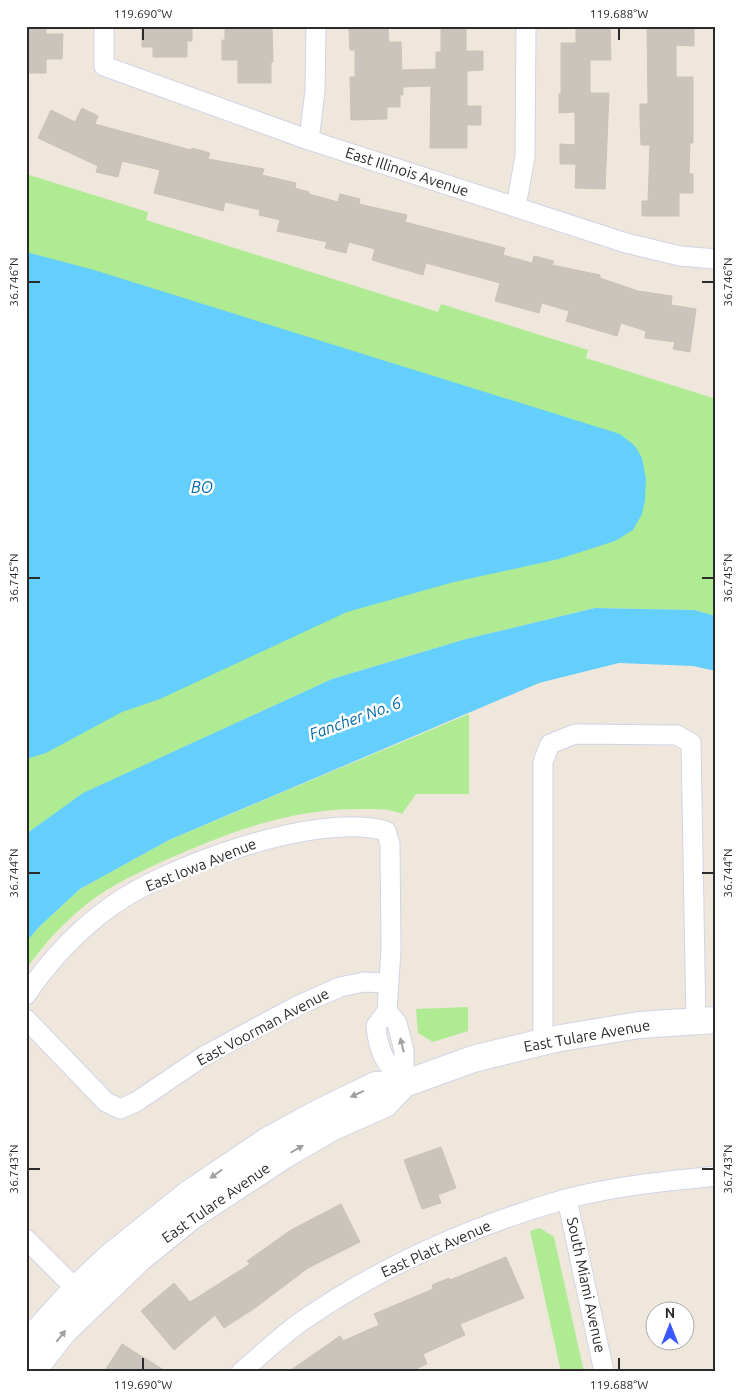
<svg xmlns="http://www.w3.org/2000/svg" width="742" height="1398" viewBox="0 0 742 1398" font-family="Ubuntu,sans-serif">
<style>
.green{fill:#aeeb93}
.water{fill:#64cffc}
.building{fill:#cac4bc;stroke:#cac3b5}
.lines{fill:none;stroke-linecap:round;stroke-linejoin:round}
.street-casing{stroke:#d1d4e6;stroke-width:21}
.secondary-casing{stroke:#d1d4e6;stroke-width:28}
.street{stroke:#fff;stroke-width:19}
.secondary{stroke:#fff;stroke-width:26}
.oneway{fill:#a0a0a0}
.ticks{fill:none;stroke:#2b2b2b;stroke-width:2}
.labels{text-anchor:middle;stroke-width:5;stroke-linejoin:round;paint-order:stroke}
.street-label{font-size:15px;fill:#2b2b2b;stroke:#fff}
.water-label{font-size:16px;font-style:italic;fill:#006bab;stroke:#fff}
.neatline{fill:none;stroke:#2b2b2b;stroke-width:2}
.ticks-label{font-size:12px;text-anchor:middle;fill:#2b2b2b}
</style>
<rect width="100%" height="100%" fill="#efe7dc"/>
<path class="green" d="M26,174L148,212L146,220L438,312L441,304L588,350L586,358L716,399V616L694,610L595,608L466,639L332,679L84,793L26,834Z
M469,714V794H416L402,814C388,808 375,809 361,809C293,808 229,832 168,859C140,872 112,884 88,903C62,924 46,942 26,969V942L40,926L80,889L169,840Z
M468,1007V1031L433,1042L418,1033L416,1009Z
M540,1228L554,1237L584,1372H561L530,1231Z"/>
<path class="water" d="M26,252L94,270L620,434L635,446L642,458L646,479L645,501L642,514L633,530L615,541L559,559L454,582L347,612L160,699L122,712L46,753L26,759Z
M595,608L694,610L716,616V671L693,666L619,663L539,683L169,840L80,889L40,926L26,942V834L83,793L332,679L466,639Z"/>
<path class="building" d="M26,26H46V34H63L62,59H46V73H26Z
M142,26H192V41H187V57H153V47H142Z
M225,26H272L273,62H271V83H238V60H222V40H225Z
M441,26H466V51H483V70L467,71V106H481V125H467V148H430L431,86L403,87V95H400V107H387V119L351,120L350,77H355V50H350L349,29L388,28L389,42H401L402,70L436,69V52H441Z
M576,26H610L611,60H590V93H609L605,189L575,188L576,164H560V144L575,145V112L559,113V94H561V43H576Z
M647,26H694V46L676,45V77H693V143H690L689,174H693V193H679V216H642V201H648L649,174L650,145H641L640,118V104H648Z
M82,108L98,116L95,124L191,150L192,148L210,153L208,159L264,169L262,175L296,183L295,188L309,192V194L338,202L340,194L360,199L359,204L407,215L405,222L505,248L503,255L532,263L534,256L554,261L552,265L600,275V278L638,291L672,296L671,305L696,309L690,352L673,349L675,342L645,338L646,331L621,323L617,336L566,321L569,311L542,303L539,313L495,301L500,283L426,263L423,275L372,260L375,249L349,242L346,253L325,248L327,242L277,231L280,220L259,215L260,210L225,202L223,211L154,193L160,170L122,161L118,177L96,172L98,166L38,138L51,110L75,122Z
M441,1147L456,1188L438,1195L441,1203L422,1209L404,1160Z
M341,1204L360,1242L308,1268L255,1308L224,1328L215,1315L174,1350L141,1311L174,1283L190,1302L250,1264L247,1261L291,1230Z
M506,1257L524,1298L460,1324L465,1335L423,1354L427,1364L409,1372H288L340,1336L343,1341L379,1325L374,1314L433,1289L432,1285L449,1278L450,1280Z
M122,1344L167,1372H104Z"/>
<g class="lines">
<defs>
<path id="street" d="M104,26V66L309,140L626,243L680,256L716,259
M309,140L315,91L316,26
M516,207L525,156L526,26
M26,995C49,961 77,931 110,907C166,866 319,811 386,831L390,844L391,950L387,1011L376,1026C379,1056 386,1062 404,1084
M387,1011L397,1023L404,1051V1084
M26,1019L106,1102L120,1109L136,1102L204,1056L297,1006L340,987L364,982L387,983
M543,1042V762L550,744L575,734L677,735L691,743L696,1022
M567,1199L604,1372
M26,1239L76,1289
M241,1372C261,1355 281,1336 302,1321C383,1265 472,1226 566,1199C615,1186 666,1181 716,1176"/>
<path id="secondary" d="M26,1344L76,1289L110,1257L190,1193L267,1141L322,1111L376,1085L404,1084L473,1059L555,1039L639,1025L716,1020
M26,1369L42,1359L63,1332L140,1258L192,1216L283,1156L333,1127L385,1104L404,1084"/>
</defs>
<use href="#street" class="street-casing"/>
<use href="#secondary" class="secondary-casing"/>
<use href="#street" class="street"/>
<use href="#secondary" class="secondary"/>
</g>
<defs><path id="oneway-solid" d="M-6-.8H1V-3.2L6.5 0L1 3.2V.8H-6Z" transform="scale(1.25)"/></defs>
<g class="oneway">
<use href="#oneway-solid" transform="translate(402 1045) rotate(-104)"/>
<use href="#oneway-solid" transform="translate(357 1094) rotate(155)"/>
<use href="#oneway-solid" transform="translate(297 1149) rotate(-30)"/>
<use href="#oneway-solid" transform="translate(216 1174) rotate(144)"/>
<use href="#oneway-solid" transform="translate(61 1336) rotate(-51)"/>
</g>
<path class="ticks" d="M143,28V40M619,28V40M28,282H40M702,282H714M28,578H40M702,578H714M28,873H40M702,873H714M28,1169H40M702,1169H714M143,1358V1370M619,1358V1370"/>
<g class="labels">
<g class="street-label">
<text transform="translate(407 172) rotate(18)" y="5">East Illinois Avenue</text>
<text transform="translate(201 865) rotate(-22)" y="5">East Iowa Avenue</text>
<text transform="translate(263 1027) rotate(-28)" y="5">East Voorman Avenue</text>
<text transform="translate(587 1036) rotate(-10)" y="5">East Tulare Avenue</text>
<text transform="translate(216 1203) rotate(-35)" y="5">East Tulare Avenue</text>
<text transform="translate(436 1249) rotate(-24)" y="5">East Platt Avenue</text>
<text transform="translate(586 1285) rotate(78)" y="5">South Miami Avenue</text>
</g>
<g class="water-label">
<text x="202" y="493">BO</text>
<text transform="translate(355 718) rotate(-20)" y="6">Fancher No. 6</text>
</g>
</g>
<rect width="742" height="1398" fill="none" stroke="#ffffff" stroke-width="55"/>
<g transform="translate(670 1326)"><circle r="24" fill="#ffffff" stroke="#aaaaaa"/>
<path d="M0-4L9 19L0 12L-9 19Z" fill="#3958ff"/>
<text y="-8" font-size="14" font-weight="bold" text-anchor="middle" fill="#2b2b2b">N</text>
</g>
<rect x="28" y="28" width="686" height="1342" class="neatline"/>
<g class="ticks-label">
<text x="143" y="18">119.690°W</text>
<text x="619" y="18">119.688°W</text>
<text transform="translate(14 282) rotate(-90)" y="4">36.746°N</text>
<text transform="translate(728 282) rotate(-90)" y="4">36.746°N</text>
<text transform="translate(14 578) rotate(-90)" y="4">36.745°N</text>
<text transform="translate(728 578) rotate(-90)" y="4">36.745°N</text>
<text transform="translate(14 873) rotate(-90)" y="4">36.744°N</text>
<text transform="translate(728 873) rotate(-90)" y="4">36.744°N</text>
<text transform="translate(14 1169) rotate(-90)" y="4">36.743°N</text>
<text transform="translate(728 1169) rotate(-90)" y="4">36.743°N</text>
<text x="143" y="1389">119.690°W</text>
<text x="619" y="1389">119.688°W</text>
</g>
</svg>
